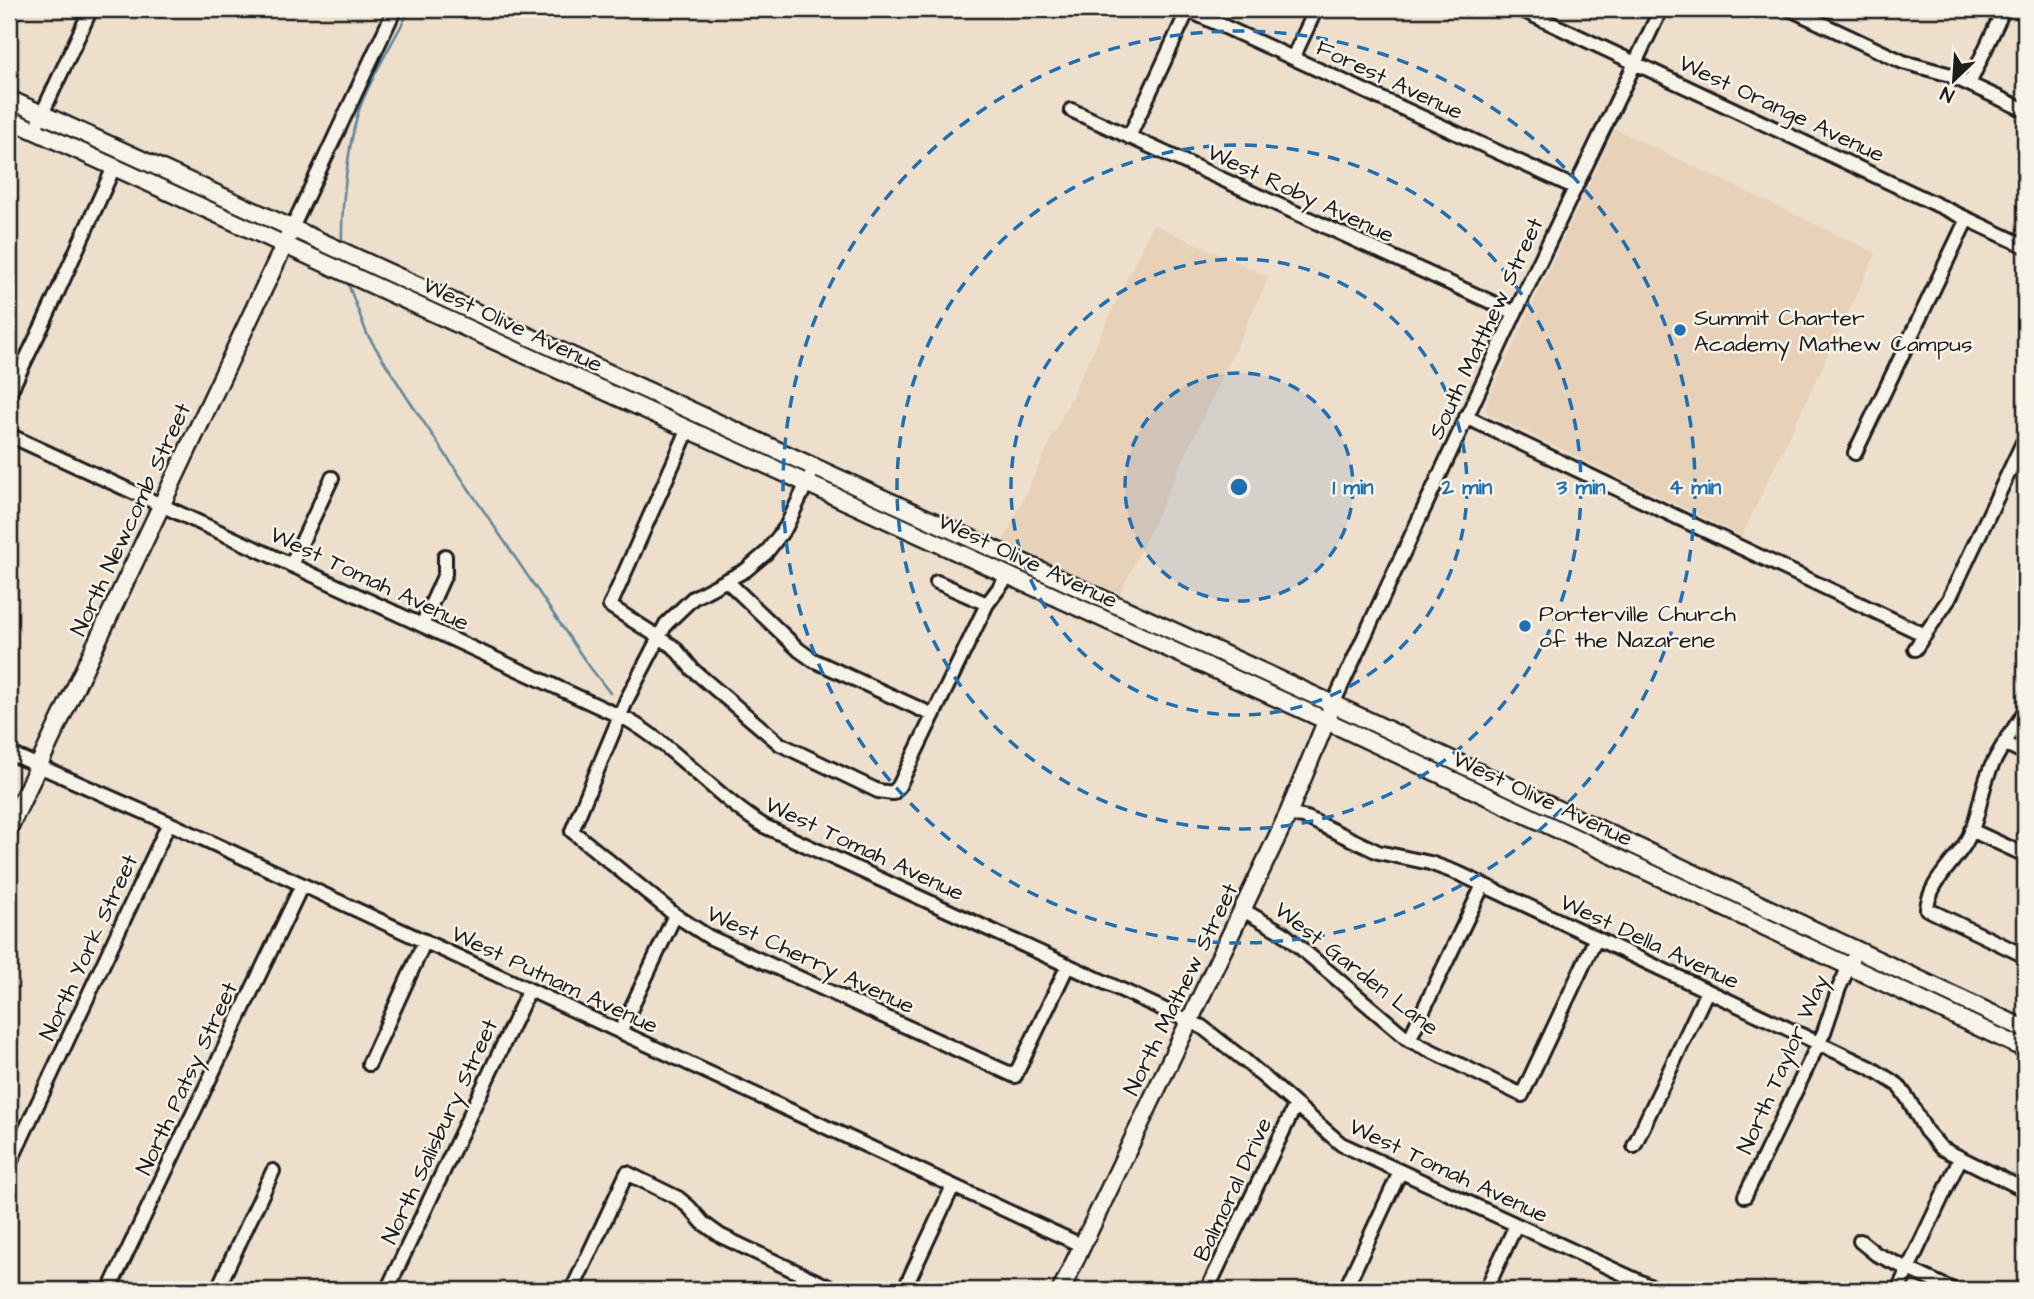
<svg xmlns="http://www.w3.org/2000/svg" width="2034" height="1299" viewBox="0 0 2034 1299" font-family="'Architects Daughter',sans-serif">
<style>
.built{fill:#e7d1b8}
.lines{fill:none;stroke-linecap:round;stroke-linejoin:round}
.stream{stroke:#61869b;stroke-width:2.5}
.street-casing{stroke:#1c1c1c;stroke-width:18}
.secondary-casing{stroke:#1c1c1c;stroke-width:21}
.street{stroke:#f7f3e8;stroke-width:12}
.secondary{stroke:#f7f3e8;stroke-width:16}
.ring{fill:none;stroke:#1f6fb2;stroke-width:3.5;stroke-dasharray:12 9}
.poi-dot{fill:#1f6fb2;stroke:#f7f3e8;stroke-width:2.5}
.labels{text-anchor:middle;stroke-width:5;stroke-linejoin:round;paint-order:stroke}
.street-label{font-size:23px;fill:#1c1c1c;stroke:#f7f3e8}
.poi-label{font-size:23px;fill:#1c1c1c;stroke:#f7f3e8;text-anchor:start}
.centre{fill:#1f6fb2;stroke:#f7f3e8;stroke-width:3.5}
.ring-label{font-size:21px;text-anchor:middle;font-weight:bold;fill:#1f6fb2;stroke:#f7f3e8;stroke-width:5;stroke-linejoin:round;paint-order:stroke}
</style>
<rect width="100%" height="100%" fill="#eedfcc"/>
<filter id="ink" filterUnits="userSpaceOnUse"><feTurbulence type="fractalNoise" baseFrequency=".0143" numOctaves="2"/><feDisplacementMap in="SourceGraphic" scale="14" xChannelSelector="R" yChannelSelector="G"/><feConvolveMatrix kernelMatrix="1 2 1 2 8 2 1 2 1" color-interpolation-filters="sRGB"/></filter>
<g filter="url(#ink)">
<path class="built" d="M1615,129L1876,253L1742,536L1487,413L1485,406Z
M1153,224L1269,277L1120,594L1003,542Z"/>
<g class="lines">
<path class="stream" d="M342,244C341,208 348,144 359,110C371,76 394,41 410,9
M347,281L367,334L406,396L586,662L610,693"/>
<defs>
<path id="street" d="M1520,9L2025,246
M1790,9L1903,62L1947,74L2025,110
M1293,58L1316,9
M1969,84L2003,11L2002,9
M1071,110L1515,313
M34,131L91,9
M1129,137L1188,10L1574,187
M292,228L395,9
M9,394L44,322L114,167
M1466,417L1925,635
M688,430L610,606L674,647L693,670L780,744L878,791L893,793L899,786L987,604L1008,576
M9,435L628,720C678,749 715,796 764,826L1202,1027L1243,1059L1341,1144L1658,1290
M1855,453L1967,219
M815,466L786,527L766,553L746,570L693,598L666,624L627,699L572,831L675,915L709,937L1015,1076L1068,965
M291,565L332,478
M726,580L799,650L813,660L933,715
M937,582L987,604
M422,625L445,574V556
M1915,649L1949,599L2025,438
M1333,704L1515,313L1661,9
M2025,711C2013,731 1998,750 1989,772C1979,796 1979,821 1965,844C1952,865 1929,883 1927,909L2025,956
M2004,743L2025,753
M9,753L169,823L1083,1246
M1288,814L1307,818L1378,852L1430,863L1460,874L1871,1068L1898,1085L1908,1099L1926,1131L1941,1148L2025,1190
M1971,830L2025,855
M1243,910L1283,933L1409,1040L1522,1095L1596,938
M620,1032L675,915
M1409,1040L1483,885
M369,1064L425,941
M1634,1146L1707,991
M9,1165L169,823
M1745,1196L1824,1032L1839,988L1857,949
M1860,1241L1876,1254L1953,1290
M109,1290L302,885
M217,1290L273,1171
M387,1290L529,990
M572,1290L627,1173L678,1198L689,1207L703,1223L721,1236L835,1290
M904,1290L953,1186
M1207,1290L1295,1106
M1345,1290L1400,1172
M1486,1290L1516,1225
M1898,1290L1960,1159"/>
<path id="secondary" d="M9,99L1333,704L2025,1029
M9,119L1314,715L2025,1049
M9,828L289,235
M1061,1290L1288,814L1330,712"/>
</defs>
<use href="#street" class="street-casing"/>
<use href="#secondary" class="secondary-casing"/>
<use href="#street" class="street"/>
<use href="#secondary" class="secondary"/>
</g>
</g>
<circle cx="1239" cy="487" r="114" fill="#1f6fb2" fill-opacity=".12"/>
<g class="ring">
<circle cx="1239" cy="487" r="114"/>
<circle cx="1239" cy="487" r="228"/>
<circle cx="1239" cy="487" r="342"/>
<circle cx="1239" cy="487" r="456"/>
</g>
<g class="poi-dot">
<circle cx="1680" cy="330" r="7"/>
<circle cx="1525" cy="626" r="7"/>
</g>
<g class="labels">
<g class="street-label">
<text transform="translate(1390 79) rotate(25)" y="8">Forest Avenue</text>
<text transform="translate(1782 108) rotate(25)" y="8">West Orange Avenue</text>
<text transform="translate(1301 193) rotate(25)" y="8">West Roby Avenue</text>
<text transform="translate(513 324) rotate(25)" y="8">West Olive Avenue</text>
<text transform="translate(1485 328) rotate(-65)" y="8">South Matthew Street</text>
<text transform="translate(130 519) rotate(-65)" y="8">North Newcomb Street</text>
<text transform="translate(1028 560) rotate(25)" y="8">West Olive Avenue</text>
<text transform="translate(370 578) rotate(25)" y="8">West Tomah Avenue</text>
<text transform="translate(1543 798) rotate(25)" y="8">West Olive Avenue</text>
<text transform="translate(865 848) rotate(25)" y="8">West Tomah Avenue</text>
<text transform="translate(1650 941) rotate(25)" y="8">West Della Avenue</text>
<text transform="translate(88 947) rotate(-65)" y="8">North York Street</text>
<text transform="translate(811 959) rotate(25)" y="8">West Cherry Avenue</text>
<text transform="translate(1357 968) rotate(38)" y="8">West Garden Lane</text>
<text transform="translate(555 979) rotate(25)" y="8">West Putnam Avenue</text>
<text transform="translate(1180 989) rotate(-64)" y="8">North Mathew Street</text>
<text transform="translate(1782 1064) rotate(-66)" y="8">North Taylor Way</text>
<text transform="translate(186 1078) rotate(-65)" y="8">North Patsy Street</text>
<text transform="translate(439 1131) rotate(-65)" y="8">North Salisbury Street</text>
<text transform="translate(1449 1170) rotate(25)" y="8">West Tomah Avenue</text>
<text transform="translate(1232 1189) rotate(-65)" y="8">Balmoral Drive</text>
</g>
<g class="poi-label">
<text x="1694" y="325">Summit Charter<tspan x="1694" dy="26">Academy Mathew Campus</tspan></text>
<text x="1539" y="621">Porterville Church<tspan x="1539" dy="26">of the Nazarene</tspan></text>
</g>
</g>
<circle cx="1239" cy="487" r="10" class="centre"/>
<g class="ring-label">
<text x="1353" y="494">1 min</text>
<text x="1467" y="494">2 min</text>
<text x="1581" y="494">3 min</text>
<text x="1695" y="494">4 min</text>
</g>
<rect width="2034" height="1299" fill="none" stroke="#f7f3e8" stroke-width="35"/>
<rect x="18" y="18" width="1999" height="1264" fill="none" stroke="#1c1c1c" stroke-width="2.5" filter="url(#ink)"/>
<g transform="translate(1954 80) rotate(205)" stroke="#f7f3e8" stroke-width="5" paint-order="stroke">
<path d="M0-5L12 26L0 18L-12 26Z" fill="#1c1c1c"/>
<text y="-10" font-size="19" font-weight="bold" text-anchor="middle" fill="#1c1c1c">N</text>
</g>
</svg>
